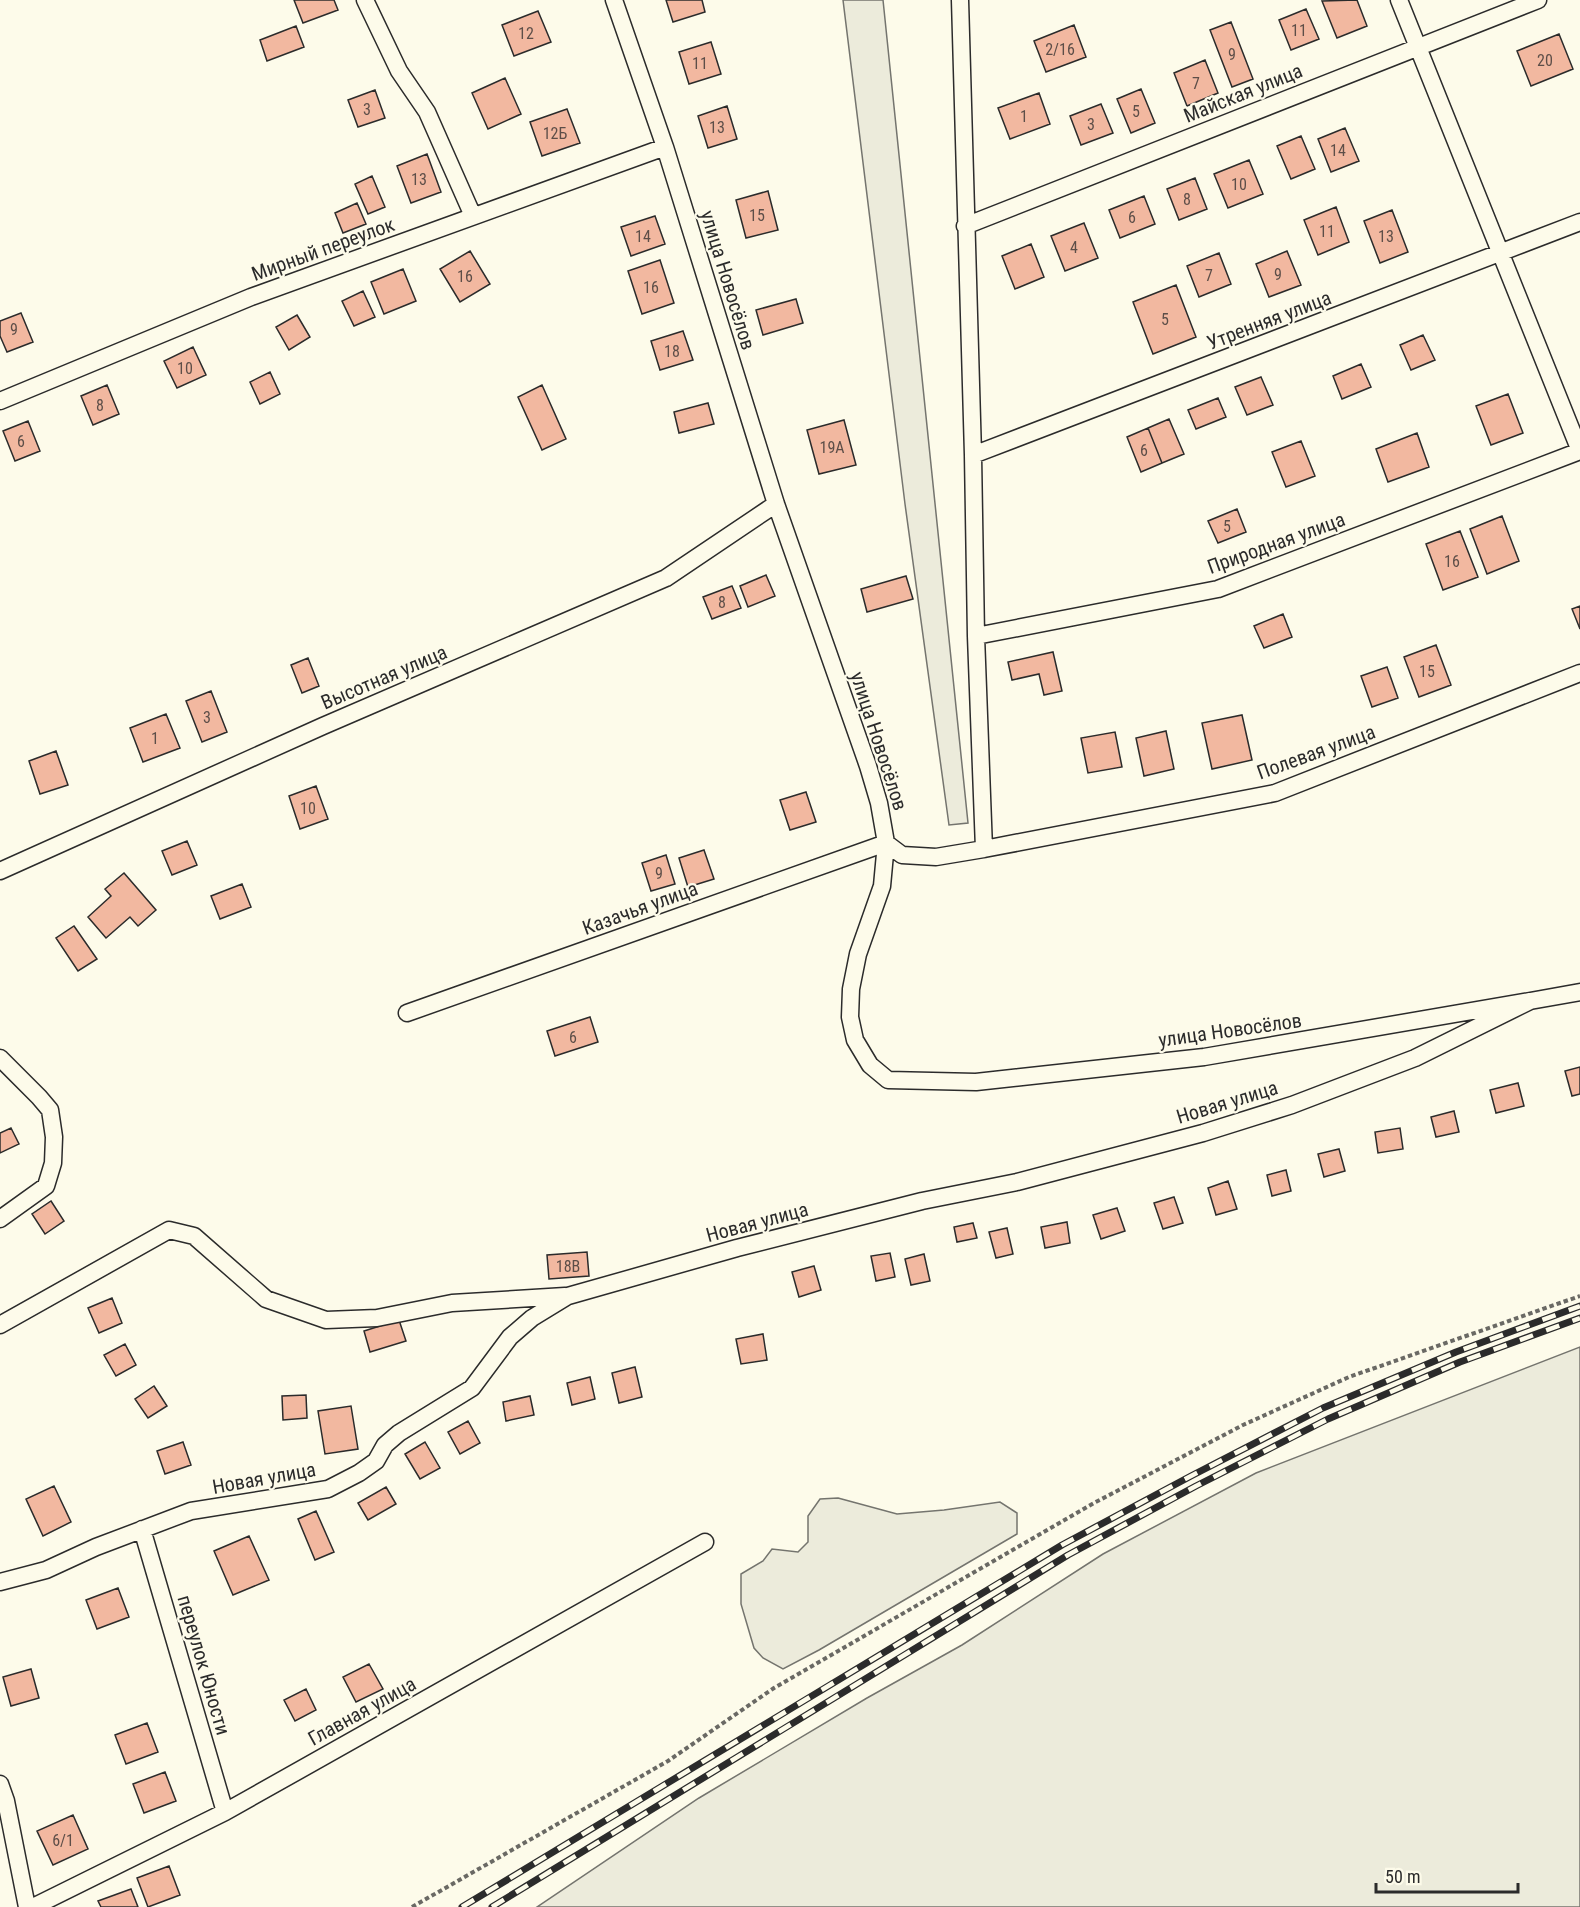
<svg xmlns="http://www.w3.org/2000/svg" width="1580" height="1907" viewBox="0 0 1580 1907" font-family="'Roboto Condensed',sans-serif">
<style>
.green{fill:#ecebdb;stroke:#74746e;stroke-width:1.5}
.building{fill:#f2b8a0;stroke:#2b2b2b;stroke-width:1.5}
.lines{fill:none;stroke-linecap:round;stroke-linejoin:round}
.minor-casing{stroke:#2b2b2b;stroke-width:19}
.path{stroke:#6a6964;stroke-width:4;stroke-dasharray:4.5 3;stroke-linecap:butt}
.minor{stroke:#fdfbea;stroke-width:16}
.rail-casing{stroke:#2b2b2b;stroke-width:7}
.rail{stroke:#fdfbea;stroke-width:4.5;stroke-dasharray:14;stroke-linecap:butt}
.labels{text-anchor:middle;stroke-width:4.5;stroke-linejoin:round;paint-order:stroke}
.number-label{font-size:16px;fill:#5d4e48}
.street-label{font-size:20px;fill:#2b2b2b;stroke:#fdfbea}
</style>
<rect width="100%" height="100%" fill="#fdfbea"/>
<path class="green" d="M843,0H883L968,823L949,825L905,504Z
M1580,1347V1907H537L699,1798L867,1698L962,1645L1103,1554L1256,1473Z
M838,1498L897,1514L944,1510L1000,1502L1017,1513V1534L819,1650L783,1669L763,1658L754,1648L741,1604V1574L763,1561L772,1549L798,1552L808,1542V1516L820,1499Z"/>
<path class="building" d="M294,0H334L338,10L303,23Z
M666,0H702L705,12L673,22Z
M1357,0L1367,26L1337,38L1322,1Z
M1306,9L1319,39L1291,50L1279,20Z
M538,11L551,42L514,56L502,25Z
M1231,22L1253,79L1232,87L1210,30Z
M1074,25L1086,57L1046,72L1034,41Z
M296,26L304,47L267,61L260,40Z
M1559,34L1573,69L1531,86L1517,51Z
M711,42L721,74L689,84L679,52Z
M1205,60L1218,93L1187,106L1174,73Z
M505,78L521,114L488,129L472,93Z
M1141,89L1155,123L1131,133L1117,99Z
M375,90L385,118L358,127L348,100Z
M1039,93L1050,124L1010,139L998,108Z
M1101,104L1113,133L1081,145L1070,116Z
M727,106L737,139L708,148L698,116Z
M567,109L580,143L542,156L530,122Z
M1345,128L1359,161L1331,172L1318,139Z
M1301,136L1315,169L1291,179L1277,146Z
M427,154L441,192L411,203L397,166Z
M1249,160L1263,194L1228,208L1214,174Z
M372,176L385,207L368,214L355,184Z
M1195,178L1207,209L1179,220L1167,189Z
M768,191L778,230L746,238L736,200Z
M1144,196L1155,224L1120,238L1109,210Z
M357,203L366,224L343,233L335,213Z
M1336,207L1349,242L1318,255L1304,220Z
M1392,210L1408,252L1380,263L1364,221Z
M655,216L665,244L631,256L621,227Z
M1084,223L1098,258L1065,271L1051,236Z
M1031,244L1044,277L1015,289L1002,256Z
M470,251L490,284L460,302L440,269Z
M1287,251L1301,285L1269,297L1256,264Z
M1219,253L1231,284L1199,297L1187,266Z
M660,260L674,303L642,314L628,271Z
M403,269L416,301L384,314L371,282Z
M1176,285L1196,337L1153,354L1133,302Z
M363,291L375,317L354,326L342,301Z
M796,299L803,323L763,335L756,310Z
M21,313L33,342L7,352L0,336V321Z
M297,315L310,337L289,350L276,327Z
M683,331L693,360L660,370L651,341Z
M1423,335L1435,360L1411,370L1400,345Z
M193,347L206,375L177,388L164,361Z
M1361,364L1371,387L1342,399L1333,376Z
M270,372L280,394L260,404L250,382Z
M1261,377L1273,405L1247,415L1235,387Z
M107,385L119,414L93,425L81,396Z
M542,385L566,439L542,450L518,397Z
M1508,394L1523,433L1491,445L1476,406Z
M1218,398L1226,417L1196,429L1188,410Z
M708,403L714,424L679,433L674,412Z
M1169,419L1184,454L1162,463L1148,428Z
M844,420L856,465L819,474L807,430Z
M28,421L40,451L15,461L3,431Z
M1148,428L1162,463L1141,472L1127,437Z
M1417,433L1429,467L1388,482L1376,449Z
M1301,441L1315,476L1286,487L1272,452Z
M1237,509L1246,532L1218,543L1208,521Z
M1502,516L1519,561L1487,574L1470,529Z
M1460,531L1478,577L1443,590L1426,544Z
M766,575L775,596L748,607L740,586Z
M906,576L913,599L867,612L861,589Z
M732,586L741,608L712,619L703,597Z
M1580,606V629L1572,609Z
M1283,614L1292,637L1264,648L1254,626Z
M1436,645L1451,685L1419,697L1404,657Z
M1053,652L1062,691L1044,695L1039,674L1012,680L1008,662Z
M308,658L319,686L302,693L291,665Z
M1387,667L1398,698L1372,707L1361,676Z
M211,691L227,732L202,742L186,701Z
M166,714L180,748L143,762L130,728Z
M1242,715L1252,760L1212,769L1202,723Z
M1166,731L1174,769L1144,776L1136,738Z
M1115,732L1122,767L1088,773L1081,738Z
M56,751L68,785L40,794L29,761Z
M316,786L328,819L300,829L289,796Z
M806,792L816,822L790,830L780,800Z
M187,841L197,865L172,875L162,851Z
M704,850L714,879L688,887L679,858Z
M666,855L675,884L651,891L642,863Z
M124,873L156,910L138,926L130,917L106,938L88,917L111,896L105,889Z
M242,884L251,907L220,919L211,896Z
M74,926L97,959L78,971L56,938Z
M590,1017L598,1042L555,1056L547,1031Z
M1580,1067V1094L1572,1096L1565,1071Z
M1518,1083L1524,1106L1496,1113L1490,1090Z
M1454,1111L1459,1132L1436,1137L1431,1117Z
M11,1128L19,1144L0,1153V1133Z
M1400,1128L1403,1149L1378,1153L1375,1132Z
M1339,1149L1345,1171L1324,1177L1318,1154Z
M1286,1170L1291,1191L1272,1196L1267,1175Z
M1228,1181L1237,1209L1216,1215L1208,1188Z
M1174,1197L1183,1223L1163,1229L1154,1203Z
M51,1201L64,1221L45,1234L32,1214Z
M1117,1208L1125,1231L1101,1239L1093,1215Z
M1067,1222L1070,1243L1045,1248L1041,1227Z
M973,1223L977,1238L957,1242L954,1227Z
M1007,1228L1013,1254L996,1258L989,1232Z
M587,1252L589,1276L549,1279L547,1255Z
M890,1253L895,1277L876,1281L871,1256Z
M924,1254L930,1281L911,1285L905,1259Z
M814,1266L821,1290L799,1297L792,1272Z
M112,1298L122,1323L99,1333L88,1308Z
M399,1320L406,1341L370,1352L364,1331Z
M763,1334L767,1360L741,1364L736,1339Z
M125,1344L136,1365L116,1376L104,1355Z
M635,1367L642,1397L619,1403L612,1373Z
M590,1377L595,1399L572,1405L567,1383Z
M154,1386L167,1406L148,1418L135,1399Z
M306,1395L307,1418L283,1420L282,1396Z
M530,1396L534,1415L506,1421L503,1402Z
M351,1406L358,1449L325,1454L318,1411Z
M468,1421L480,1443L460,1454L448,1432Z
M183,1442L191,1465L165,1474L157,1451Z
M425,1442L440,1468L420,1479L405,1454Z
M54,1486L71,1522L43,1536L26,1499Z
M386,1487L396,1504L368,1520L358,1503Z
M316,1511L334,1552L315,1560L298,1519Z
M249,1536L269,1580L233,1595L214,1551Z
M118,1588L129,1617L97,1629L86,1600Z
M369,1664L383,1689L356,1702L343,1677Z
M31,1669L39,1698L11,1706L3,1677Z
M306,1689L316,1710L295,1721L284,1700Z
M147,1723L158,1752L126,1764L115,1735Z
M165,1772L176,1801L144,1813L133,1784Z
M73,1815L88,1849L53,1865L37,1831Z
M169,1866L180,1895L148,1907L137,1878Z
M131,1889L138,1907H101L98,1901Z"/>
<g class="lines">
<defs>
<path id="minor" d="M365,0L399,71L427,112L473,216
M614,0L665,147L776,504L868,766L879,803L886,843L882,886L858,954L851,989L850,1017L855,1040L870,1065L888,1080L976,1082L1204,1057L1530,1001
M960,0L973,455L976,636L984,849
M965,226L1538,0
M0,401L251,297L665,147
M973,455L1580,222
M976,636L1218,589L1580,451L1399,0
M0,871L323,726L666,578L776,504
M407,1013L886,843L902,855L936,857L984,849L1275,793L1580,673
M0,1058L39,1097L50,1110L54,1137L53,1163L46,1186L0,1219
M0,1325L169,1230L194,1236L266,1299L326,1320L377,1318L452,1303L565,1296
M142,1529L225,1812
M0,1582L46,1570L96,1547L191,1511L328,1489L359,1473L376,1461L385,1445L399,1433L472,1388L510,1337L532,1318L568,1296L737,1248L922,1201L1017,1182L1203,1133L1292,1105L1415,1058L1530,1001L1580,992
M0,1784L6,1801L27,1907
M33,1907L225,1812L705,1542"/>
</defs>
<use href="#minor" class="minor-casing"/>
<path class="path" d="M412,1907L668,1761L774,1688L1094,1503L1243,1425L1349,1377L1580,1296"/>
<use href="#minor" class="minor"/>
<defs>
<path id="rail" d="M462,1907L1062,1545L1191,1476L1323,1408L1456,1352L1580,1306
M492,1907L1068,1555L1196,1486L1328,1419L1460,1362L1580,1318"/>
</defs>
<use href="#rail" class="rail-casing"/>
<use href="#rail" class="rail"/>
</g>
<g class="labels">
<g class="number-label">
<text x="1299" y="36">11</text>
<text x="526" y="39">12</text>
<text x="1060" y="55">2/16</text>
<text x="1232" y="60">9</text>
<text x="1545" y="66">20</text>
<text x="700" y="69">11</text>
<text x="1196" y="89">7</text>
<text x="367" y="115">3</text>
<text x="1136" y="117">5</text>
<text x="1024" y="122">1</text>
<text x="1091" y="130">3</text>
<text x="717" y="133">13</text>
<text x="555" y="139">12Б</text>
<text x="1338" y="156">14</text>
<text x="419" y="185">13</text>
<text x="1239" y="190">10</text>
<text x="1187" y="205">8</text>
<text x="757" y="221">15</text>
<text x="1132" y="223">6</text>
<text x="1327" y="237">11</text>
<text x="643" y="242">14</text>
<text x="1386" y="242">13</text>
<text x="1074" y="253">4</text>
<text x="1278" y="280">9</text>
<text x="1209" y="281">7</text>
<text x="465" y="282">16</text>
<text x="651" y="293">16</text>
<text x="1165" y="325">5</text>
<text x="14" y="335">9</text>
<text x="672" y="357">18</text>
<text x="185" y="374">10</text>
<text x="100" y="411">8</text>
<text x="21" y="447">6</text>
<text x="832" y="453">19А</text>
<text x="1144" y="456">6</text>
<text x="1227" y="532">5</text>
<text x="1452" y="567">16</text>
<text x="722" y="608">8</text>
<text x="1427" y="677">15</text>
<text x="207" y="723">3</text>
<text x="155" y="744">1</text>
<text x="308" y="814">10</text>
<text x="659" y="879">9</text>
<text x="573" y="1043">6</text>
<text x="568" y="1272">18В</text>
<text x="63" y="1846">6/1</text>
</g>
<g class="street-label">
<text transform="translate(1243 93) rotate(-22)" y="7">Майская улица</text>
<text transform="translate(323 249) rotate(-20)" y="7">Мирный переулок</text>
<text transform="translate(728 280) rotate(73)" y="7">улица Новосёлов</text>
<text transform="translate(1269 320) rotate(-21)" y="7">Утренняя улица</text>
<text transform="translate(1276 543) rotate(-20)" y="7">Природная улица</text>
<text transform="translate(384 677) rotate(-23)" y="7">Высотная улица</text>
<text transform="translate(879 741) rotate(72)" y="7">улица Новосёлов</text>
<text transform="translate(1316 752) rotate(-20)" y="7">Полевая улица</text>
<text transform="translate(640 908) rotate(-20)" y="7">Казачья улица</text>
<text transform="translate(1230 1030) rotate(-8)" y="7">улица Новосёлов</text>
<text transform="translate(1227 1102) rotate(-17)" y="7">Новая улица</text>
<text transform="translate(757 1222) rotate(-15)" y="7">Новая улица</text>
<text transform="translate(264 1478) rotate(-10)" y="7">Новая улица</text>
<text transform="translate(204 1665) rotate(74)" y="7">переулок Юности</text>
<text transform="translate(362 1711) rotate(-29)" y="7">Главная улица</text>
</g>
</g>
<path d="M1376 1883v9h142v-9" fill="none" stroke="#2b2b2b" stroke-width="3"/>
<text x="1385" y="1883" font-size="18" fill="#2b2b2b" stroke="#fdfbea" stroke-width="4.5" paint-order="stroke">50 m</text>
</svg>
